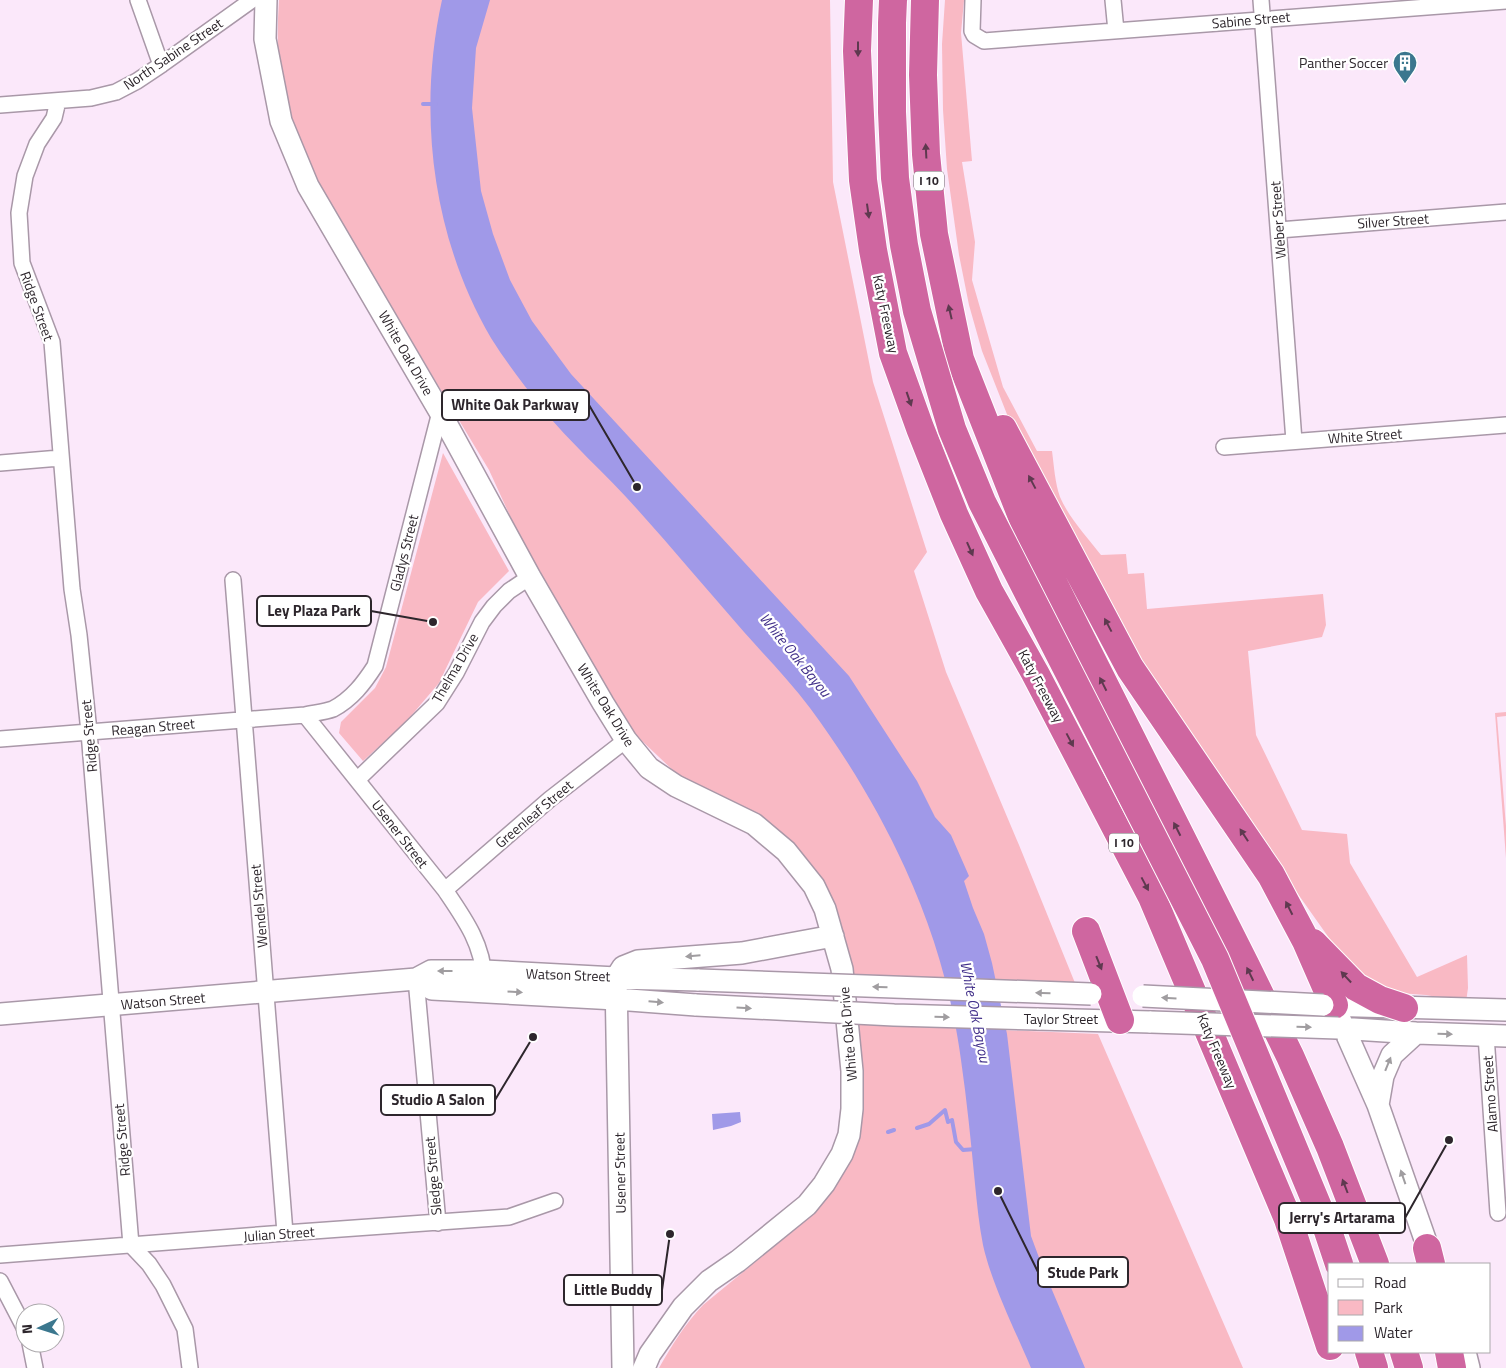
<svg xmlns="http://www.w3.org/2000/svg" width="1506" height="1368" viewBox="0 0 1506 1368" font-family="'Titillium Web',sans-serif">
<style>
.green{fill:#f9b9c4}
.water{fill:#a099e8}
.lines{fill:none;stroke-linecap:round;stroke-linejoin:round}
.stream{stroke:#a099e8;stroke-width:4}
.street-casing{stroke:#a998a8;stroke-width:18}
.secondary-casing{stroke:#a998a8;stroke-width:24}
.highway-casing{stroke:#fff;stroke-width:30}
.street{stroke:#fff;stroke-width:15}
.secondary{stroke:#fff;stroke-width:21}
.highway{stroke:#cf66a0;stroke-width:28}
.secondary-bridge-casing{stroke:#a998a8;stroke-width:24;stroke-linecap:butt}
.highway-bridge-casing{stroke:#fff;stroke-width:30;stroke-linecap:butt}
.secondary-bridge{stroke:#fff;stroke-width:21}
.highway-bridge{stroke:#cf66a0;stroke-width:28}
.oneway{fill:#5e394f}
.oneway2{fill:#a09da0}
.labels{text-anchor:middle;stroke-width:4.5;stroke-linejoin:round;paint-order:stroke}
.shield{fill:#fff;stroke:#6c676b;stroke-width:1}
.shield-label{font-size:12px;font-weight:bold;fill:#2d262c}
.street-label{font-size:14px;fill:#2d262c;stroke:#fff}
.poi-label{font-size:14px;fill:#2d262c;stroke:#fff;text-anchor:end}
.water-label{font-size:15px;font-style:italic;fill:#42308a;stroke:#fff}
.leader{fill:none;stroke:#2d262c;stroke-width:2}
.callout-dot{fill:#2d262c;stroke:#fff;stroke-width:2}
.callout{fill:#fff;stroke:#2d262c;stroke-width:2}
.callout-label{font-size:15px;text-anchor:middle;font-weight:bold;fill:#2d262c}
</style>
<rect width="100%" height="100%" fill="#fbe8fa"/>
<path class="green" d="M279,0H830L833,182L873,382L927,552L914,571L946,672L1019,845L1075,983L852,976L844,941L759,819L678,775L641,740L622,720L522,542L489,470L433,377L307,162C298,139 287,114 282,89C277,60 277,30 279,0Z
M945,0H964L961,33L972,161L962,162L975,242L972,280L1003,387L1037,451H1052C1054,466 1055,483 1060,497C1069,518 1087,537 1101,555L1126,554L1128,574L1144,573L1147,609L1323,594L1326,625L1322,637L1248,651L1256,735L1302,830L1347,834L1350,863L1417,977L1467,955L1468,988L1466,1002L1426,995L1385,992L1372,988L1334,945L1144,676L1014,432L982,351L969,305L959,255L947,169L943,110L942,44Z
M443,453L509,571L478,602L439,683L405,723L363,761L339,733L341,722L375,688L386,667Z
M1506,712V716L1497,717L1506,826V858L1495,713Z
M858,1024L1098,1034L1243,1368H659C672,1345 685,1324 703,1305L810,1217L840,1177Z"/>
<path class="water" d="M442,0H490L476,48L472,108L481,191L493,234L510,280L532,321L571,374L849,676L917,781L935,817L951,835L969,876L964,881L973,908L984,934L992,963L1007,1034L1031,1236L1044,1271L1085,1368H1031C1015,1330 992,1285 983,1245C979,1225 977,1204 975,1184C971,1143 967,1101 961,1060C952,993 933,929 905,868C879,811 847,758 810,708C790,681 766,657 744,632C708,591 673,549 637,509C606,474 570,443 541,407C524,385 506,362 491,338C432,237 417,113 442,0Z
M740,1112L741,1122L731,1126L713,1130L712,1114Z"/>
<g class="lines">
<path class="stream" d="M423,104H436
M917,1128L929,1124L945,1110L948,1122L952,1120L956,1142L963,1150L976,1149
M888,1132L894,1130"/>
<defs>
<path id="street" d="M138,0L161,65
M973,0L972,31L974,35L984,41L1506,1
M1113,0L1116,31
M1261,0L1294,441
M58,101L54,118L37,144L25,176L19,213L22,263L52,342L72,589L79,635L89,732L131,1245L149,1264L163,1285L185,1329L190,1368
M0,105L91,98L116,92L137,81L161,65L252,0
M1279,230L1506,212
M1224,447L1506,425
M0,463L60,458
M233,580L285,1233
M305,715L445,890C464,918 483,944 484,979
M0,739L305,715C314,713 325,712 333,709C352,699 364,683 375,666L440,412
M357,780L437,703L456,673L482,622L494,606L509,591L530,577
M445,890L550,799L626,740
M416,979L438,1223
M1486,1035L1498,1213
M0,1255L285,1233L509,1217L555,1201
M0,1281L25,1329
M30,1343L35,1368"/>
<path id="secondary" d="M266,0L265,39L281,121L308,186L440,412L530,577L603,703L626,740L649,768L676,786L754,824L786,851L814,886L825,909L842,969L852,1071V1109L849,1135L842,1154L824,1184L807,1205L738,1261L709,1281L683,1307L650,1354L644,1368
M616,978L623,1368
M616,978L623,967L638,961L742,953L833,936
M416,979L432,989L616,999L696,1005
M1323,1005L1506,1010
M1335,1008L1378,1105L1433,1262
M0,1014L416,979L431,971H484L616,978L699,980
M1037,1019L1151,1022
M1338,1028L1416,1033L1506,1036
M1378,1105L1383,1076L1392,1055L1416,1033
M1465,1352L1469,1368"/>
<path id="highway" d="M859,0L857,51L863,180L873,250L893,353L920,428L954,514L989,591L1035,673L1152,897L1288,1219L1330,1346
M925,0L923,75L926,154L934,234L960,359L1030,537L1245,964L1290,1056L1330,1147L1375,1264
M1003,429L1130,668L1271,875L1306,941L1334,1005
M1086,931L1120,1020
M1313,943L1356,987L1380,1000L1404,1008
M1427,1248L1431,1264
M1369,1352L1374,1368
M1404,1352L1409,1368
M1449,1352L1452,1368"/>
</defs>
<use href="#street" class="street-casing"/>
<use href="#secondary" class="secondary-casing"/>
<use href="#highway" class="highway-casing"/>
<use href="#street" class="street"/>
<use href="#secondary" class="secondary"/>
<use href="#highway" class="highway"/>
<defs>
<path id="secondary-bridge" d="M699,980L1091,994
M1143,996L1323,1005
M696,1005L894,1015L1037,1019
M1151,1022L1338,1028"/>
<path id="highway-bridge" d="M893,0L892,23V112L895,178L904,245L917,311L952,429L982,502L1215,959L1328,1231L1339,1264"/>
</defs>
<use href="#secondary-bridge" class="secondary-bridge-casing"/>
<use href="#highway-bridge" class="highway-bridge-casing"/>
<use href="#secondary-bridge" class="secondary-bridge"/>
<use href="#highway-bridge" class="highway-bridge"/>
</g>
<defs><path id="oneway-solid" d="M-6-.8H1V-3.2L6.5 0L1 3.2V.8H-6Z" transform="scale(1.25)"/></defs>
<g class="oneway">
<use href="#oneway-solid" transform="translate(858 49) rotate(90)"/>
<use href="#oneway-solid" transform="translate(926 151) rotate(-93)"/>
<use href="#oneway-solid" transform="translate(868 211) rotate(82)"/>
<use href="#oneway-solid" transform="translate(950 312) rotate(-103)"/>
<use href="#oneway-solid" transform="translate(909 399) rotate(71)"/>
<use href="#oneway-solid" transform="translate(1032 482) rotate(-118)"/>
<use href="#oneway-solid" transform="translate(970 549) rotate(66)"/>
<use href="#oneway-solid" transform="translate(1108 625) rotate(-118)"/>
<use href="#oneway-solid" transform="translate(1103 684) rotate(-117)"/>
<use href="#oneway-solid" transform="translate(1070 740) rotate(62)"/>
<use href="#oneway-solid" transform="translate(1177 829) rotate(-117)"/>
<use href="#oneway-solid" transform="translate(1244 835) rotate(-123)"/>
<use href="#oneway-solid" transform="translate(1145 884) rotate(62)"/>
<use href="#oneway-solid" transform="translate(1289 908) rotate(-117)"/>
<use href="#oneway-solid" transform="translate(1099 963) rotate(68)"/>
<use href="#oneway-solid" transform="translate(1250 974) rotate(-116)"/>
<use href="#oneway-solid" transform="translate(1346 977) rotate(-133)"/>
<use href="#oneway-solid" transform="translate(1345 1186) rotate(-111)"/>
</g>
<g class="oneway2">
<use href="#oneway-solid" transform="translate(693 956) rotate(175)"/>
<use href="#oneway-solid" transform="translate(445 971) rotate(-180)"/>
<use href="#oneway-solid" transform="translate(880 987) rotate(-178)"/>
<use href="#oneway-solid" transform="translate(515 992) rotate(4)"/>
<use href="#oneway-solid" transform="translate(1043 993) rotate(-178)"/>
<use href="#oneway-solid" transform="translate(1169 998) rotate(-177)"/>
<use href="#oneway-solid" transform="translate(656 1002) rotate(5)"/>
<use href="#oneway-solid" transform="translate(744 1008) rotate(3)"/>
<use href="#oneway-solid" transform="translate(942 1017) rotate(2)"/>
<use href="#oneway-solid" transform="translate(1304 1027) rotate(2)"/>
<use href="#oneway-solid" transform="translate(1445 1034) rotate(2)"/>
<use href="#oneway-solid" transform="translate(1388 1064) rotate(-68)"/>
<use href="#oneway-solid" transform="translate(1403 1177) rotate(-109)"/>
</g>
<defs>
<symbol id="building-pin" viewBox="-11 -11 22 30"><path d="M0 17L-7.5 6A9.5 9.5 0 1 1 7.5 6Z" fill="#3b778e" stroke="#fff"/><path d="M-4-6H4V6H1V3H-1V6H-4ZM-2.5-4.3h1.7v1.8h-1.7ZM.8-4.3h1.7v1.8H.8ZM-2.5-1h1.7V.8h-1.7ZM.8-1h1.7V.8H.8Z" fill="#fff"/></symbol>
</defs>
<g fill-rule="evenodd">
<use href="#building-pin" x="1391" y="49" width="28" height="38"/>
</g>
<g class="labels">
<g class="shield">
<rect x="914" y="171.5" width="30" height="19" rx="4"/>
<rect x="1109" y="833.5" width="30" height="19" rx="4"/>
</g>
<g class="shield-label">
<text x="929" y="185">I 10</text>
<text x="1124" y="847">I 10</text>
</g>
<g class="street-label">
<text transform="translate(1251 20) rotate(-5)" y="5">Sabine Street</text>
<text transform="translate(173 54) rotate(-34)" y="5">North Sabine Street</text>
<text transform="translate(1278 220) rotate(-94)" y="5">Weber Street</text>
<text transform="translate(1393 221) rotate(-4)" y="5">Silver Street</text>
<text transform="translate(37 306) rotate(70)" y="5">Ridge Street</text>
<text transform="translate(886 314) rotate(78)" y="5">Katy Freeway</text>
<text transform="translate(406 353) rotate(60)" y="5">White Oak Drive</text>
<text transform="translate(1365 436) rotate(-4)" y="5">White Street</text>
<text transform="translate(404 553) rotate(-76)" y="5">Gladys Street</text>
<text transform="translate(455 668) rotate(-60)" y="5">Thelma Drive</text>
<text transform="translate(1041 686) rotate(62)" y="5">Katy Freeway</text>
<text transform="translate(606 705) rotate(58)" y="5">White Oak Drive</text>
<text transform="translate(153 727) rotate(-5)" y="5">Reagan Street</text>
<text transform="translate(89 736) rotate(-95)" y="5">Ridge Street</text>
<text transform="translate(534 814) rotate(-40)" y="5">Greenleaf Street</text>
<text transform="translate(400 834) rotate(52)" y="5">Usener Street</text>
<text transform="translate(259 906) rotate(-95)" y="5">Wendel Street</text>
<text transform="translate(568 975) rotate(2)" y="5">Watson Street</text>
<text transform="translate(163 1001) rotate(-5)" y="5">Watson Street</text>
<text x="1061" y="1024">Taylor Street</text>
<text transform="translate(848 1034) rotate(-95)" y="5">White Oak Drive</text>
<text transform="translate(1217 1051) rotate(67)" y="5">Katy Freeway</text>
<text transform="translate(1490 1094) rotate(-94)" y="5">Alamo Street</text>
<text transform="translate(122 1140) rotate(-95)" y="5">Ridge Street</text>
<text transform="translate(620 1173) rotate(-91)" y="5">Usener Street</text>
<text transform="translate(433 1176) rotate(-95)" y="5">Sledge Street</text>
<text transform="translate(279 1234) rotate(-4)" y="5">Julian Street</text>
</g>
<g class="poi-label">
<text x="1388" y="68">Panther Soccer</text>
</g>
<g class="water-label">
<text transform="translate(795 655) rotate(51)" y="5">White Oak Bayou</text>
<text transform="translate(975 1012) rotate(79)" y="5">White Oak Bayou</text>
</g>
</g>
<path class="leader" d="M637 487L589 405M433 622L371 611M533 1037L495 1100M1449 1140L1405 1218M998 1191L1038 1272M670 1234L662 1290"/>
<g class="callout-dot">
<circle cx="637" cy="487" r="5"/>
<circle cx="433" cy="622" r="5"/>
<circle cx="533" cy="1037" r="5"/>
<circle cx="1449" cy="1140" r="5"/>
<circle cx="998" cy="1191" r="5"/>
<circle cx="670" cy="1234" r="5"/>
</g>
<g class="callout">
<rect x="442" y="390" width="147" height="30" rx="5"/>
<rect x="257" y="596" width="114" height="30" rx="5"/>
<rect x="381" y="1085" width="114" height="30" rx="5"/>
<rect x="1279" y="1203" width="126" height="30" rx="5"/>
<rect x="1038" y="1257" width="90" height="30" rx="5"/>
<rect x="564" y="1275" width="98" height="30" rx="5"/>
</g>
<g class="callout-label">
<text x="515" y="410">White Oak Parkway</text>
<text x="314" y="616">Ley Plaza Park</text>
<text x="438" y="1105">Studio A Salon</text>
<text x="1342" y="1223">Jerry's Artarama</text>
<text x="1083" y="1278">Stude Park</text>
<text x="613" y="1295">Little Buddy</text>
</g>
<rect x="1328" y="1263" width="162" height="90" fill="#ffffff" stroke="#aba8ab"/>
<rect x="1338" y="1279" width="25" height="8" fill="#ffffff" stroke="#aba8ab"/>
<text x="1374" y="1288" font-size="15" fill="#2d262c">Road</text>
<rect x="1338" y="1300" width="25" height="15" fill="#f9b9c4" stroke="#aba8ab"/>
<text x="1374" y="1313" font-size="15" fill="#2d262c">Park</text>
<rect x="1338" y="1326" width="25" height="15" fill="#a099e8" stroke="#aba8ab"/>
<text x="1374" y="1338" font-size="15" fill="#2d262c">Water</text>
<g transform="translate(40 1328) rotate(266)"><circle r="24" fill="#ffffff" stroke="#aba8ab"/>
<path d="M0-4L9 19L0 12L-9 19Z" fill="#3b778e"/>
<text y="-8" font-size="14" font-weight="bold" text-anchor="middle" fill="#2d262c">N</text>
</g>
</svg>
